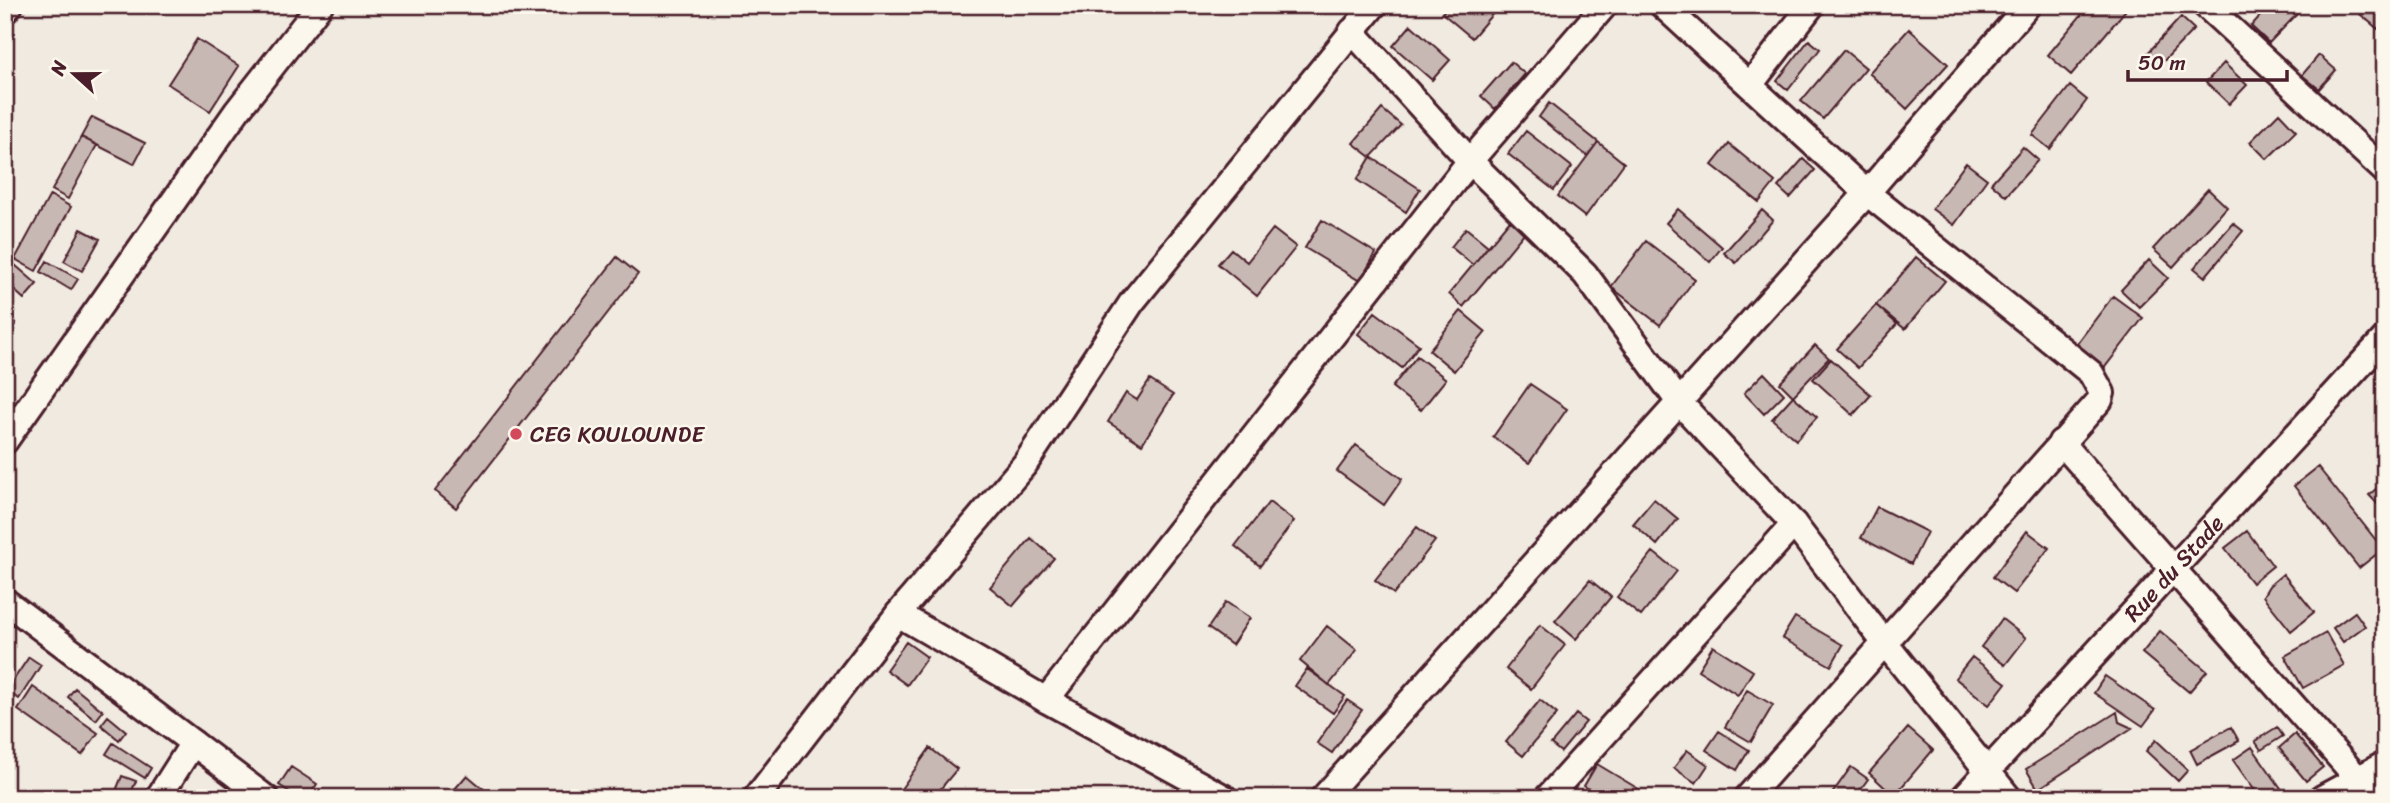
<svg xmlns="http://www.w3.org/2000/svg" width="2390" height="803" viewBox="0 0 2390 803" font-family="Sriracha,sans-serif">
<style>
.building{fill:#c8b8b3;stroke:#4a1f2b;stroke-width:2}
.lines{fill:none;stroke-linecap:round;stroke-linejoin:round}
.minor-casing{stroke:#4a1f2b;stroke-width:30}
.minor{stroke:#fbf7ec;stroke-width:24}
.poi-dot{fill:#d1495b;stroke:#fbf7ec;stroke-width:2.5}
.labels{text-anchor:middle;stroke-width:5;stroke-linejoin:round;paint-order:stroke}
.poi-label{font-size:23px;fill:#4a1f2b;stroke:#fbf7ec;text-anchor:start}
.street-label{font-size:23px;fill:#4a1f2b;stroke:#fbf7ec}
</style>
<rect width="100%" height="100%" fill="#f0eae0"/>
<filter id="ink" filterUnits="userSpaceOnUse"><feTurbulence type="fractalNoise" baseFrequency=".0143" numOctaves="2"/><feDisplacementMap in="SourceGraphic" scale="14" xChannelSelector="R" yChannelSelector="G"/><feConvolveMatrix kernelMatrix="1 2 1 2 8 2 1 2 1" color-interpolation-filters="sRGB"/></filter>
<g filter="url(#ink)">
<path class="building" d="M1449,5H1500L1472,38L1442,13Z
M1683,5H1705L1695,16Z
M2082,5H2130L2071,75L2048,55L2083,13L2078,9Z
M2270,5H2296L2301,10L2269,43L2251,26Z
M2367,5H2385V21L2378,29L2360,14Z
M2181,17L2194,29L2157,68L2145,56Z
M1411,25L1450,60L1432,80L1393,46Z
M1909,29L1948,64L1907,109L1869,73Z
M197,39L239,66L210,111L168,84Z
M1809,40L1820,49L1788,90L1777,81Z
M1844,50L1866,68L1823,119L1801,101Z
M2319,55L2336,70L2319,89L2302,75Z
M1511,62L1525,74L1495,109L1481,96Z
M2224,63L2247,85L2229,104L2206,82Z
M2070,86L2087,100L2050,149L2032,135Z
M1549,103L1598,142L1587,156L1539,117Z
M1382,109L1401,125L1371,157L1353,143Z
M2279,113L2296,131L2267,159L2250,142Z
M92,117L145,143L134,164L81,137Z
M1526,131L1572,167L1554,190L1508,154Z
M81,137L97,145L68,199L52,190Z
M1598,142L1624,163L1585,217L1558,196Z
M1729,144L1775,182L1759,202L1712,165Z
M2023,147L2038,160L2006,196L1991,183Z
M1371,157L1420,189L1406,212L1357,180Z
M1803,159L1815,170L1790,198L1778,187Z
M1966,163L1987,179L1954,225L1932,209Z
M2208,189L2227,207L2173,267L2153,249Z
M50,195L71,207L36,271L15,259Z
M1678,209L1722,247L1710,262L1666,223Z
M1762,210L1773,220L1736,263L1724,253Z
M1322,220L1376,253L1360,281L1305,248Z
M1510,220L1525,232L1463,307L1449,294Z
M2233,223L2243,231L2205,277L2194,268Z
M1466,228L1488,246L1473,265L1451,247Z
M81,229L100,239L82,271L64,261Z
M1273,229L1296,247L1257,296L1218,264L1231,249L1247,262Z
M1646,241L1695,279L1660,325L1611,287Z
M617,257L638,274L456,508L435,491Z
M1916,257L1945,281L1905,329L1876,305Z
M2149,260L2168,278L2139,307L2121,290Z
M47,261L78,279L71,290L41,272Z
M15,265L37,284L24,299L5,282V275Z
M2113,296L2143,318L2105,367L2076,345Z
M1876,305L1897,324L1858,368L1837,349Z
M1461,311L1486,332L1454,371L1429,350Z
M1375,312L1419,345L1402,368L1358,334Z
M5,315L16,323L5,337Z
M1815,345L1829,358L1793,396L1780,383Z
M1417,356L1446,379L1421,410L1392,387Z
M1831,359L1871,395L1853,415L1813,379Z
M1764,373L1784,394L1764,414L1744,393Z
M1150,380L1173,395L1142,444L1108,422L1126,393L1137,400Z
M1530,384L1567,409L1529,463L1493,437Z
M1793,396L1817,417L1796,440L1772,419Z
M1356,445L1402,479L1384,505L1337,471Z
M2318,467L2383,549L2359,568L2294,486Z
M2385,481V512L2369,495Z
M1654,499L1678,519L1657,545L1633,524Z
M1269,502L1294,521L1260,566L1235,546Z
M1877,507L1927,532L1911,564L1861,538Z
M1417,527L1435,541L1394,594L1375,580Z
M2027,531L2049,548L2014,593L1993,577Z
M2247,531L2273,566L2252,583L2225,548Z
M1031,538L1054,558L1013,606L990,587Z
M1653,552L1677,571L1641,616L1617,597Z
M2283,574L2314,612L2291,631L2263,596L2269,586Z
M1590,580L1611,597L1576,639L1555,621Z
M1226,602L1250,618L1232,645L1208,628Z
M2355,612L2365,626L2343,642L2333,628Z
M1795,617L1843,645L1831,666L1782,638Z
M2002,619L2026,638L2005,665L1981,647Z
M1540,625L1565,645L1531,689L1506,669Z
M1327,626L1357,650L1329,685L1300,661Z
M2160,631L2207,671L2189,692L2142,653Z
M2326,633L2344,665L2303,688L2285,656Z
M906,642L927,657L907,685L886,670Z
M1713,646L1753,671L1738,695L1698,670Z
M29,657L41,665L19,699L6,691Z
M1972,657L2006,683L1989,705L1955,678Z
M1307,669L1345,696L1333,713L1295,686Z
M2105,676L2155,710L2143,726L2094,693Z
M33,687L98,733L82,755L18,710Z
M75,688L103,711L96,720L68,697Z
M1747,690L1773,705L1751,742L1725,727Z
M5,700L12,703L5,716Z
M1347,700L1362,710L1332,753L1317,743Z
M1540,700L1557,714L1523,756L1506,742Z
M2117,712L2119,722L2132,728L2038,789L2026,769Z
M1576,714L1586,722L1561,752L1551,744Z
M108,716L126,731L119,740L101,725Z
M2231,727L2239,741L2197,764L2190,750Z
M2277,727L2283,736L2261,750L2255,741Z
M1908,728L1933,750L1894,796L1869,773Z
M1719,731L1749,750L1737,770L1706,750Z
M2295,734L2323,767L2306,781L2279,748Z
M2156,740L2188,770L2178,781L2146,751Z
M113,743L151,768L145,778L106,754Z
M2252,747L2283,791L2274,798H2260L2233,760Z
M930,748L957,769L933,798H911L901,789Z
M1687,750L1708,765L1696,783L1674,768Z
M1597,764L1652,797V798H1604L1584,786Z
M291,767L317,784L308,798H299L279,785Z
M1851,767L1868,779L1854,798H1829Z
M467,775L492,796L490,798H447Z
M122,776L136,781L129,798H113Z"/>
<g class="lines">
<defs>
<g id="minor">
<path d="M1662,5L1867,193L2091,373L2102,393L2100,400L1747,798"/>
<path d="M2205,5L2385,171"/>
<path d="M5,11L10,5"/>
<path d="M1352,31L1470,161L1585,274L1679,402L1794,524L1884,642L2009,798"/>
<path d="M1750,85L1812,5"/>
<path d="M5,441L237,111L320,5"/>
<path d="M2061,442L2375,798"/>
<path d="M5,601L266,798"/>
<path d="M898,614L1046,700L1225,798"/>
<path d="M1046,700L1470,161L1605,5"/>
<path d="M158,798L193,743"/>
<path d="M756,798L898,614L1025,464L1132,302L1374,5"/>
<path d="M1323,798L1867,193L2028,5"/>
<path d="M1547,798L1794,524"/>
<path id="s1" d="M1963,798L2385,338"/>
<path d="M2322,798L2385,764"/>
</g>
</defs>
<use href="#minor" class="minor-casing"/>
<use href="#minor" class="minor"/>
</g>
</g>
<circle class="poi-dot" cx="516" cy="434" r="7"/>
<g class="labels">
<g class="poi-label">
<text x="530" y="442">CEG KOULOUNDE</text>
</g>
<g class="street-label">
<text dy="8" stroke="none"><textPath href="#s1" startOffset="312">Rue du Stade</textPath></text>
</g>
</g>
<rect width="2390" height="803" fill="none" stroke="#fbf7ec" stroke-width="28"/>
<rect x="14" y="14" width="2362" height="775" fill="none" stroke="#4a1f2b" stroke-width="2.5" filter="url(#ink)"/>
<g transform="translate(74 74) rotate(291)" stroke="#fbf7ec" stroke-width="5" paint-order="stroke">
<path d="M0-5L12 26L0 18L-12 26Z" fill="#4a1f2b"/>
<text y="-10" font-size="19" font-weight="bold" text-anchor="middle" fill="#4a1f2b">N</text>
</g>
<path d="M2128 70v10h159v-10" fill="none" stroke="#4a1f2b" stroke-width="3.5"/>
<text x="2138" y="70" font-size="21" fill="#4a1f2b" stroke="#fbf7ec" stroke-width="5" paint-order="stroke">50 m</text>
</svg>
